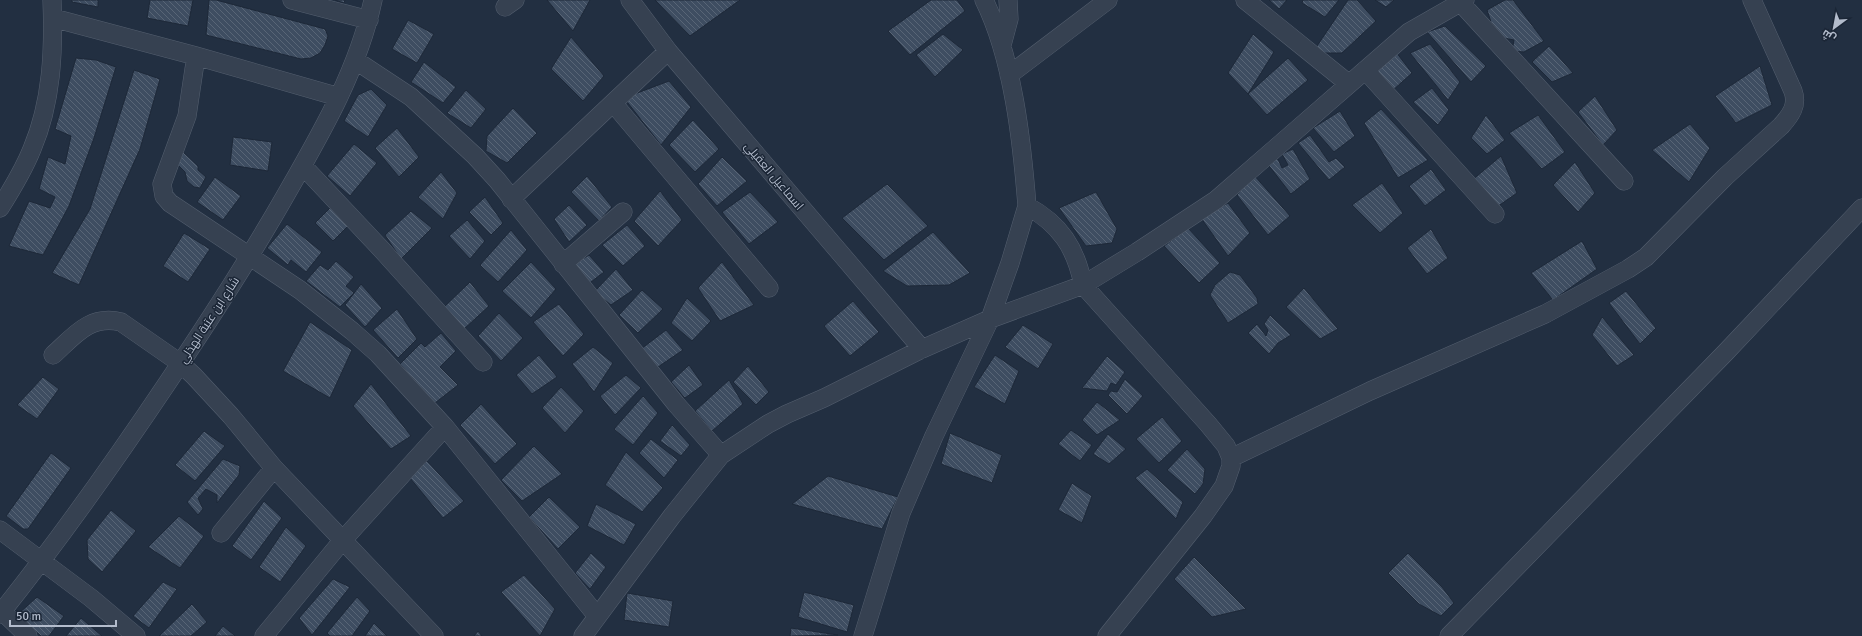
<svg xmlns="http://www.w3.org/2000/svg" width="1862" height="636" viewBox="0 0 1862 636" font-family="Signika,Cairo,sans-serif">
<style>
.building{fill:url(#building-back-hatch);stroke:#1d2838}
.lines{fill:none;stroke-linecap:round;stroke-linejoin:round}
.minor-casing{stroke:#545f6f;stroke-width:19}
.minor{stroke:#364151;stroke-width:18}
.labels{text-anchor:middle;stroke-width:3;stroke-linejoin:round;paint-order:stroke}
.street-label{font-size:12px;fill:#b3bccc;stroke:#1b2636}
</style>
<defs>
<pattern id="building-back-hatch" width="6" height="6" patternUnits="userSpaceOnUse"><rect width="6" height="6" fill="#3e4d61"/><path d="M-1 5l2 2M0 0l6 6M5-1l2 2" fill="none" stroke="#586576"/></pattern>
</defs>
<rect width="100%" height="100%" fill="#222f41"/>
<path class="building" d="M72,0H98V7L72,2Z
M150,0H193L188,26L147,18Z
M209,0H216L325,29L328,36L325,45L320,53L311,58L301,59L206,35Z
M335,0H345L344,3Z
M547,0H590L573,31Z
M655,0H740L690,36Z
M931,0H957L965,11L910,55L888,31Z
M1269,0H1287L1279,9Z
M1303,0H1339L1325,17L1302,3Z
M1348,0H1357L1376,21L1342,53H1322L1317,46Z
M1375,0H1394L1386,7Z
M1505,0H1513L1544,41L1524,52L1512,51L1514,40L1504,38L1491,22L1487,10Z
M408,20L434,34L417,63L392,49Z
M1445,26L1486,66L1471,82L1427,32Z
M943,34L963,50L935,77L916,55Z
M1253,34L1274,52L1248,94L1228,73Z
M571,37L604,76L583,101L551,69Z
M1430,44L1460,82L1448,100L1410,53Z
M1549,46L1573,73L1552,82L1532,62Z
M1396,52L1412,73L1392,91L1374,71Z
M76,58L96,60L116,67L94,138L69,206L43,255L9,246L29,201L50,208L55,197L39,189L48,157L65,164L71,136L55,129Z
M1288,58L1308,80L1267,115L1248,94Z
M424,62L456,87L443,103L411,82Z
M1760,66L1772,105L1736,123L1715,96Z
M134,70L160,79L140,149L79,285L52,273L90,209Z
M669,81L691,107L661,145L624,98Z
M1432,88L1449,110L1438,125L1413,102Z
M371,89L387,105L368,137L344,121L358,95Z
M466,90L486,109L471,128L447,113Z
M1595,96L1617,130L1603,145L1578,112Z
M513,108L537,133L507,163L486,151L487,136Z
M1381,109L1428,160L1398,178L1364,123Z
M1340,111L1355,136L1334,152L1313,128Z
M1486,115L1505,140L1487,154L1471,138Z
M1538,115L1565,152L1542,169L1509,133Z
M693,120L719,149L695,172L669,145Z
M1690,124L1710,148L1689,182L1652,150Z
M397,128L419,157L399,177L375,148Z
M1310,135L1329,162L1336,158L1345,167L1329,180L1298,143Z
M233,137L272,142L268,171L230,165Z
M354,144L377,163L350,196L327,176Z
M1293,149L1310,179L1291,194L1266,162L1278,159L1282,168L1288,165L1282,154Z
M182,151L198,166V170L206,177L200,188L194,187L187,181L185,172L177,164Z
M1501,156L1517,193L1494,209L1471,181Z
M722,157L747,181L717,206L698,184Z
M1575,162L1595,193L1578,212L1553,185Z
M1431,169L1446,190L1425,206L1409,186Z
M441,172L457,193L443,219L418,197Z
M1253,174L1290,216L1268,235L1237,195Z
M587,176L612,207L599,221L571,192Z
M215,177L241,196L223,220L197,202Z
M1382,183L1403,213L1380,233L1352,205Z
M887,184L928,226L884,260L842,218Z
M660,191L682,220L658,246L634,221Z
M750,192L778,222L749,244L722,212Z
M1096,192L1117,229L1112,243L1086,246L1059,208Z
M485,197L503,223L491,235L469,212Z
M1228,203L1250,233L1228,256L1201,218Z
M569,205L587,225L569,242L554,219Z
M330,208L348,226L333,241L315,223Z
M411,211L432,228L401,259L385,235Z
M467,220L485,241L470,259L449,236Z
M287,224L322,252L306,272L291,260L288,265L267,248Z
M627,225L645,246L623,266L602,245Z
M1188,228L1220,263L1199,283L1164,246Z
M1431,229L1448,258L1427,274L1407,248Z
M511,230L527,250L498,282L480,265Z
M933,232L970,273L949,285L907,286L883,271Z
M184,233L210,249L188,282L163,266Z
M1582,241L1597,269L1553,300L1531,273Z
M589,255L604,272L587,285L571,266Z
M336,261L354,277L346,286L354,293L340,307L306,281L320,265L328,270Z
M531,262L556,289L531,318L502,291Z
M722,262L754,305L720,321L698,288Z
M616,269L633,290L611,305L595,291Z
M1230,272L1240,275L1257,298L1258,304L1228,323L1210,295L1215,285Z
M470,282L489,306L464,329L444,307Z
M361,284L382,308L365,327L345,305Z
M1304,288L1338,329L1320,339L1286,307Z
M642,290L663,309L638,333L619,315Z
M1626,291L1656,328L1640,344L1609,303Z
M687,298L711,321L692,341L671,323Z
M853,301L879,332L850,356L824,326Z
M559,304L584,334L563,356L533,322Z
M397,309L417,339L398,358L373,330Z
M499,313L523,338L501,361L478,336Z
M1270,315L1291,335L1278,343L1269,354L1248,333L1257,324L1266,336L1268,330L1264,324Z
M1602,317L1634,355L1617,366L1592,335Z
M310,322L352,350L330,398L283,371Z
M1023,325L1053,344L1038,369L1005,347Z
M666,330L683,350L658,367L641,349Z
M441,333L456,351L440,367L458,385L435,403L400,364L421,343L425,347Z
M593,347L613,363L594,392L572,364Z
M539,355L557,377L532,394L516,375Z
M995,355L1019,371L1005,404L974,387Z
M1107,356L1125,372L1116,385L1111,383L1107,391L1082,388Z
M689,365L703,385L685,398L671,382Z
M748,366L769,392L756,405L733,382Z
M626,375L641,388L615,415L600,396Z
M43,377L59,389L37,419L17,405Z
M1125,379L1143,396L1127,414L1108,395L1111,391L1117,392Z
M729,380L743,404L712,431L695,411Z
M371,384L411,436L391,449L353,406Z
M561,387L584,411L565,433L542,408Z
M643,396L658,413L633,445L614,429Z
M1097,402L1120,420L1097,435L1082,420Z
M481,404L517,444L495,464L460,425Z
M1162,417L1182,441L1159,463L1136,439Z
M672,425L690,445L681,456L660,441Z
M1071,430L1092,445L1080,461L1058,444Z
M204,431L225,446L195,481L175,465Z
M950,433L1002,455L992,483L941,464Z
M1108,434L1126,449L1109,464L1093,454Z
M651,439L678,460L664,478L639,453Z
M534,446L562,474L522,501L501,480Z
M1187,449L1205,469L1203,484L1195,494L1167,470Z
M626,452L663,488L642,512L605,485Z
M51,453L71,468L28,529H23L6,516Z
M223,459L240,466L239,475L217,503V495L206,489L198,498L203,509L198,515L187,502Z
M427,461L464,501L443,518L410,478Z
M1147,469L1183,502L1176,519L1135,478Z
M828,476L898,497L882,529L792,504Z
M1072,483L1092,496L1082,523L1058,510Z
M549,497L580,527L558,549L529,517Z
M264,501L282,518L251,560L232,546Z
M596,504L636,524L624,545L587,526Z
M111,510L136,531L102,572L88,559L87,540Z
M179,516L204,536L180,568L148,547Z
M286,527L306,546L280,582L259,567Z
M591,553L606,567L590,589L575,573Z
M1408,553L1442,587L1454,603L1441,616L1419,604L1388,573Z
M1194,557L1246,609L1212,617L1174,579Z
M524,575L555,609L540,636L501,592Z
M333,579L350,587L312,635L299,618Z
M163,582L177,589L149,628L133,616Z
M804,592L854,605L847,632L798,617Z
M627,593L673,601L669,627L624,620Z
M37,597L64,616L49,636H41L17,615Z
M357,597L370,611L352,636H330L327,633Z
M192,604L207,622L191,636H159Z
M81,618L102,636H66Z
M374,623L387,636H365Z
M223,626L235,636H215Z
M791,628L838,635L790,636Z
M478,631L482,636H474Z"/>
<g class="lines">
<defs>
<path id="minor" d="M292,0L369,20
M630,0L668,51L922,349
M984,0C1013,58 1022,142 1027,206
M1245,0L1349,84
M1460,2L1624,181
M505,7L515,0
M53,18L196,56L339,97
M1002,45L1009,19L1008,0
M196,56L187,116L162,184L164,196L170,203L300,290L352,331L378,354L445,427L597,616
M355,60L411,97L475,156L497,180L676,404L721,455
M1365,70L1495,214
M1009,75L1108,0
M613,103L769,288
M303,166L382,250L483,362
M511,199L668,51
M0,208C12,189 24,169 32,149C52,102 54,50 52,0
M563,264L623,212
M53,355C74,336 90,314 121,322L180,363L194,376L231,416L274,468L434,636
M1231,458L1370,391L1545,314L1628,269L1646,257L1725,177L1781,126C1791,115 1798,105 1793,91L1752,0
M0,530L91,598L136,636
M221,533L274,468
M2,611L28,636
M0,614C60,539 115,461 168,382C209,321 248,261 284,198C320,135 358,71 373,0
M264,636L342,541L445,427
M583,636L672,516L721,455L768,424L787,414L824,398L922,349L990,319L1083,285L1137,252L1216,200L1409,32L1465,0
M863,636L901,513L934,436L990,319L1010,263L1027,206C1060,224 1076,248 1083,285L1208,424L1226,446L1231,458V466L1224,486L1203,516L1107,636
M1449,636L1725,353L1862,208"/>
</defs>
<use href="#minor" class="minor-casing"/>
<use href="#minor" class="minor"/>
</g>
<g class="labels">
<g class="street-label">
<text transform="translate(774 176) rotate(50)" y="4">اسماعيل العقيلي</text>
<text transform="translate(209 320) rotate(-57)" y="4">شارع ابن عتبة الهذلي</text>
</g>
</g>
<g transform="translate(1834 28) rotate(212)" stroke="#1b2636" stroke-width="3" paint-order="stroke">
<path d="M0-3L7 15L0 10L-7 15Z" fill="#b3bccc"/>
<text y="-6" font-size="11" font-weight="bold" text-anchor="middle" fill="#b3bccc">ش</text>
</g>
<path d="M10 620v6h106v-6" fill="none" stroke="#b3bccc" stroke-width="2"/>
<text x="16" y="620" font-size="12" fill="#b3bccc" stroke="#1b2636" stroke-width="3" paint-order="stroke">50 m</text>
</svg>
